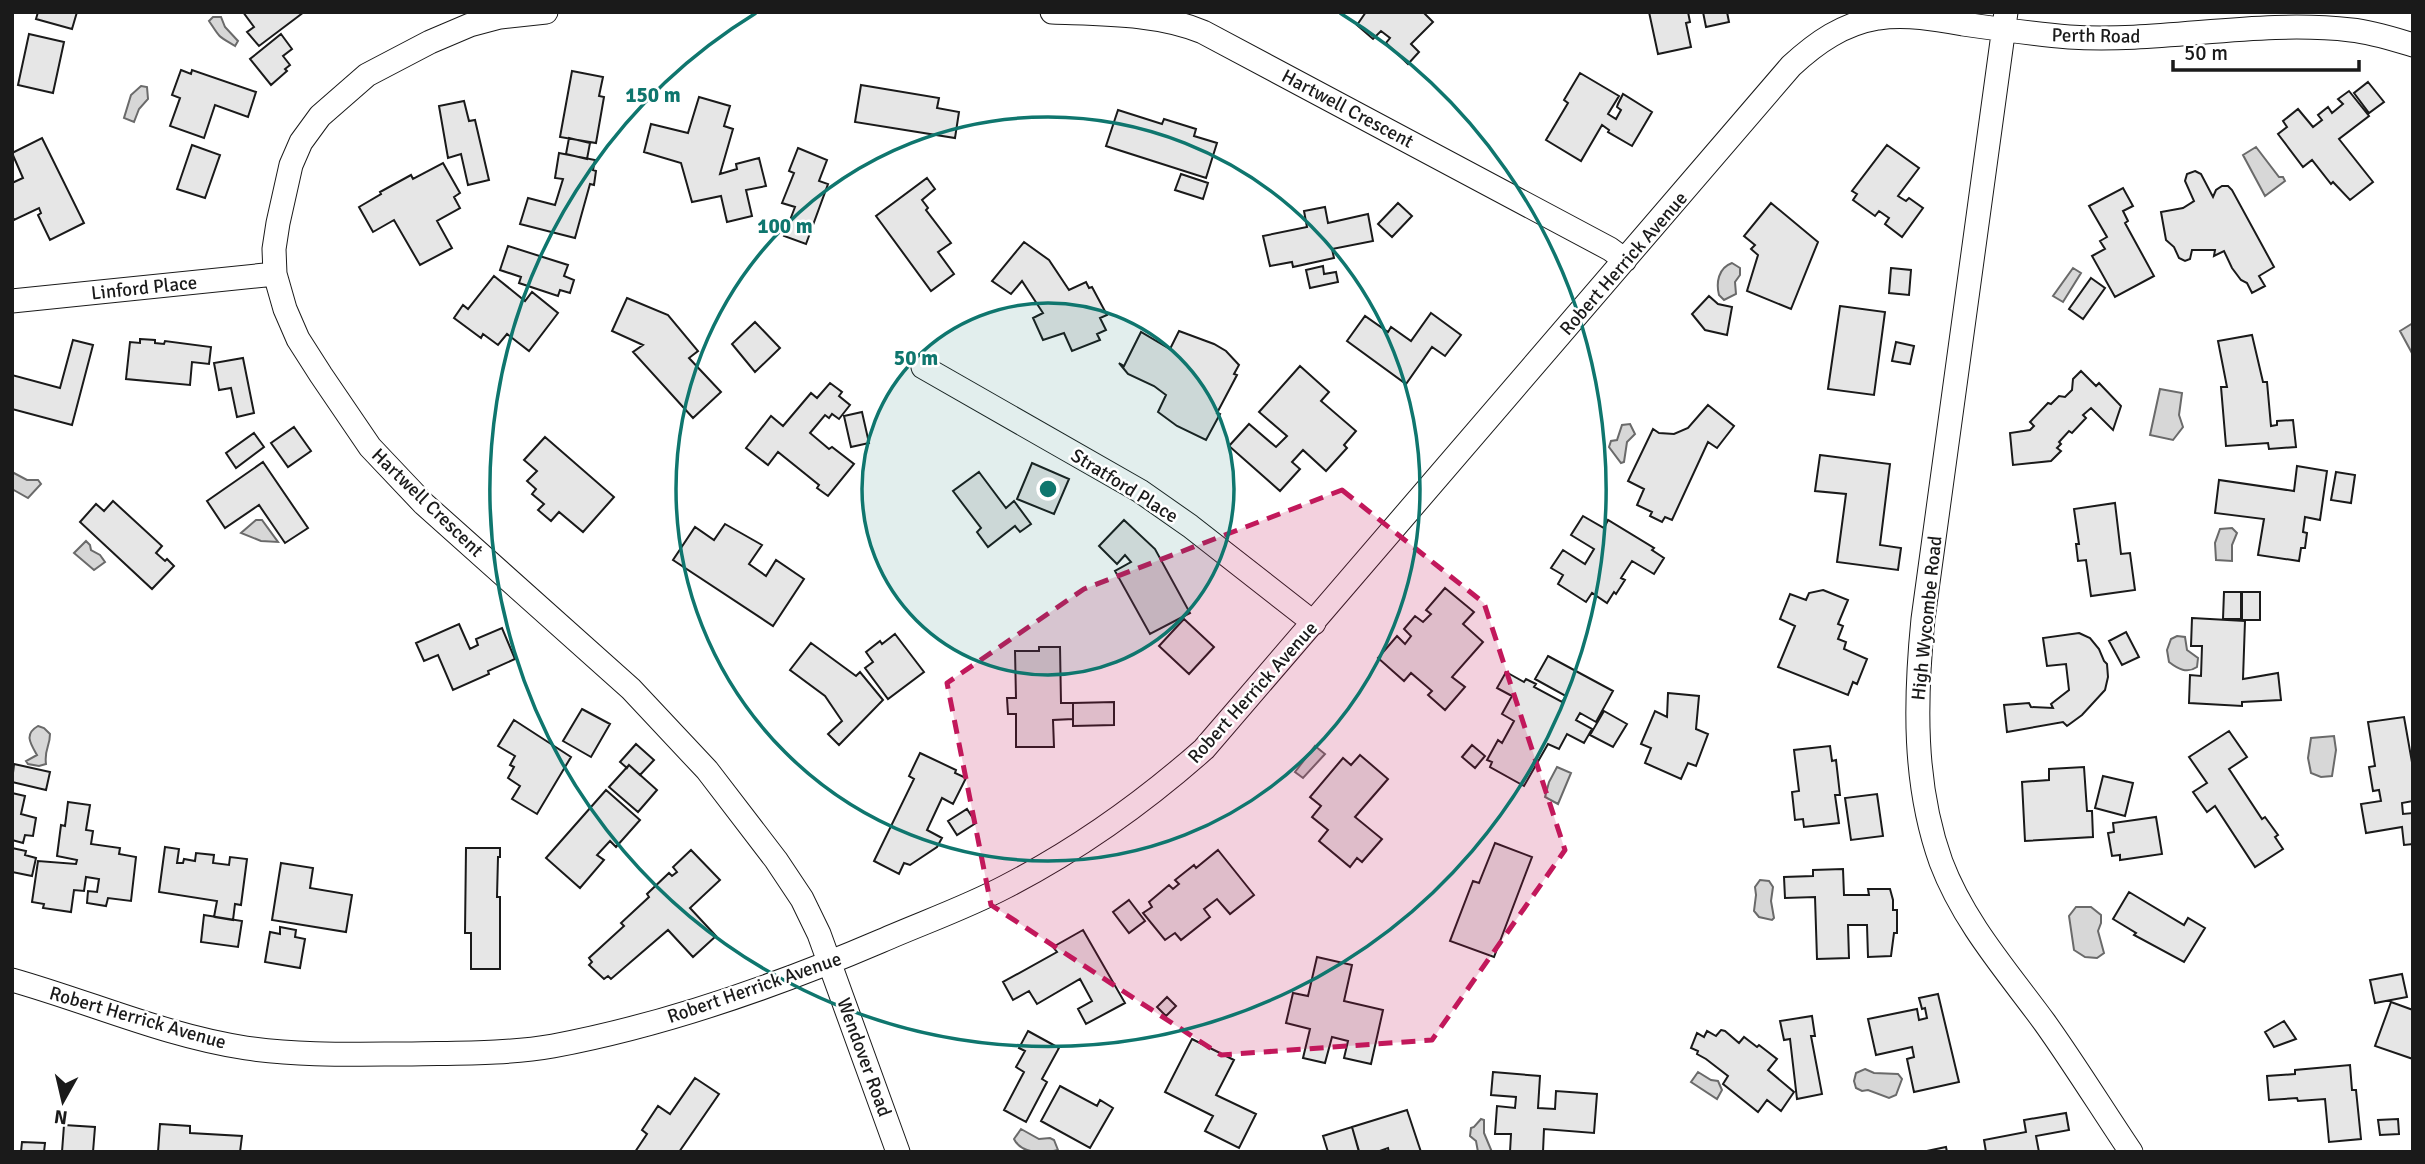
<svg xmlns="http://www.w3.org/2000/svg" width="2425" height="1164" viewBox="0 0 2425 1164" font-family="Signika,sans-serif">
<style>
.water{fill:#d7d7d7;stroke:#6a6a6a;stroke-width:2}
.building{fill:#e6e6e6;stroke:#1a1a1a;stroke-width:2}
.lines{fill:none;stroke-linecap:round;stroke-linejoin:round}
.minor-casing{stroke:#1a1a1a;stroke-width:25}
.minor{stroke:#fff;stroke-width:23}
.marked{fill:#c2185b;fill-opacity:0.2;stroke:#c2185b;stroke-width:5;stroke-dasharray:14 9;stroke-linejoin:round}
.ring{fill:none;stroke:#0f766e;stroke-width:3.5}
.labels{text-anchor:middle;stroke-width:5;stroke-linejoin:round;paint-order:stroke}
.street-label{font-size:19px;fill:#1a1a1a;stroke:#fff}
.centre{fill:#0f766e;stroke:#fff;stroke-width:3.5}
.ring-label{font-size:21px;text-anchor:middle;font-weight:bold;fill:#0f766e;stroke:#fff;stroke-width:5;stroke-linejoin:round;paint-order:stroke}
</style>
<rect width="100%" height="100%" fill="#fff"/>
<path class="water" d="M213,17H221L225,27L238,41L235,46C217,35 221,39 209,21Z
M141,86L147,87L148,99L139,109L134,122L124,118L131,95Z
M2256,147L2279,177H2283L2285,181L2265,196L2243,155Z
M1732,263L1740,268V275L1735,282L1736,294L1724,300L1719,295C1716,283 1718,268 1732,263Z
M2073,268L2081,273L2063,302L2053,296Z
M2413,323V355L2400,331Z
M2160,389L2182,393L2179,415L2183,427L2173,440L2150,435Z
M1630,424L1635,434L1627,442L1624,462L1621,463L1609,447L1611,441L1617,440L1622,425Z
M12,472L27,480H38L41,484L28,498L12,489Z
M256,520H262L278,542L261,541L241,533Z
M2232,528L2237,533L2232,545V561L2216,560L2215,543L2220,529Z
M86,541L90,545L91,550L100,555L105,562L94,570L74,553Z
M2177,636L2185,637L2187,650L2198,658L2197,667C2187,674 2178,669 2169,662L2167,650L2171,639Z
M38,726L44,728L50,734C50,747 44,749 46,764L39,766L28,764L26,761L37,755C30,743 24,734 38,726Z
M2334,736L2336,750L2332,776L2321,777L2311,773L2308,758L2311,738Z
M1315,746L1325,754L1303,778L1295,772Z
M1557,767L1571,773L1558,804L1545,797L1549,782Z
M1760,880L1769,881L1773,887L1771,901L1774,918L1772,920L1759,917L1754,911L1756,895L1755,887Z
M2076,907H2091L2101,915V923L2098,931L2104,953L2097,958L2085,957L2074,950L2069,916Z
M1865,1069L1874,1073L1898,1074L1902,1079L1896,1095L1889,1098L1868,1090L1862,1091L1856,1088L1854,1081L1856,1073Z
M1698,1072L1711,1080L1718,1081L1722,1090L1717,1099L1691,1082Z
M1481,1119L1484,1120V1133L1492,1152H1478L1476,1141L1470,1136L1471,1128L1474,1127Z
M1021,1129L1039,1139L1050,1138L1054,1140L1058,1150C1044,1154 1021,1154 1014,1139Z"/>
<path class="building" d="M38,12H77L72,29L36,19Z
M243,12H304L259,46L247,32L254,27Z
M1366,12H1423L1433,22L1411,44L1419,52L1408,64L1386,43L1390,38L1381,31L1373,39L1357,25Z
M1649,12H1688L1690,22L1686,23L1691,47L1658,54Z
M1703,12H1727L1729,22L1706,27Z
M29,34L64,42L53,93L18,85Z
M281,34L292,49L283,56L290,65L285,69L287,71L271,85L250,59Z
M181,70L191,74L192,70L256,92L248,117L215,105L204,138L170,126L180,98L172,95Z
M572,71L603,77L599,96L604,97L596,143L560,137Z
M1580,73L1619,96L1608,114L1616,119L1621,110L1617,107L1618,104L1623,94L1652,112L1632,146L1608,132L1609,130L1602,125L1581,161L1546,140L1568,103L1564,100Z
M2368,82L2384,102L2369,113L2354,93Z
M861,85L939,98L937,108L959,112L955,138L855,122Z
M2349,91L2369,116L2339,139L2373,182L2350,200L2333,182L2331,184L2312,160L2303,167L2278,134L2287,127L2283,121L2298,109L2313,127L2322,120L2318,115L2328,107L2332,113L2343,104L2338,99Z
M699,97L730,106L724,126L733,129L720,174L737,169L736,164L759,158L766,186L746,190L752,216L727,222L721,196L692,202L681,163L644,152L651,124L688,133Z
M464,101L469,121L475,120L489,180L468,185L461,154L448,158L439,106Z
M1118,110L1162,124L1164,119L1196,129L1194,136L1217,143L1206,178L1106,146Z
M42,138L84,223L50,240L38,215L41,213L39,208L14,220L12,216V183L23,178L12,153Z
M569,138L590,143L587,159L566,154Z
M192,145L220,155L205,198L177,189Z
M1887,145L1919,168L1898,196L1906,201L1909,198L1923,208L1902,237L1885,224L1889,218L1879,211L1875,216L1853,200L1857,194L1852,191Z
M798,148L827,160L819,181L828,184L806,244L784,236L795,207L782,203L794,173L789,171Z
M559,153L595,160L593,170L596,171L594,185L590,184L575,238L520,224L528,198L555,205L563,179L555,178Z
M443,163L460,193L454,197L460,208L437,221L452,248L420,265L394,220L373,232L359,207L381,194L380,192L411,175L413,179Z
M2195,171L2201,174L2213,197L2216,190L2222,186H2228L2232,190L2274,267L2259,276L2265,286L2252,293L2247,283L2241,280L2232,268L2224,251L2214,256L2215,250H2192L2190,259L2185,261L2179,258L2174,247L2166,240L2161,212L2183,208L2194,201L2185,181L2187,174Z
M1181,174L1208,183L1203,199L1175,190Z
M927,178L935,189L922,200L928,208L926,210L951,243L938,252L954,274L931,291L876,216Z
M2123,188L2133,206L2123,211L2128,221L2125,223L2154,276L2115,297L2092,256L2105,249L2100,241L2107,237L2089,206Z
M1398,203L1412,216L1392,237L1378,224Z
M1771,203L1818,242L1791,309L1747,291L1758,255L1751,249L1755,245L1744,236Z
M1325,207L1328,223L1368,214L1373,241L1332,249L1334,258L1293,267L1292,262L1270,266L1263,236L1307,227L1304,211Z
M1024,242L1049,260L1069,290L1086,282L1089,288L1092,287L1107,315L1100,318L1106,330L1097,334L1100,340L1072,351L1064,333L1043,340L1033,318L1043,313L1022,281L1011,294L992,281Z
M508,246L568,265L564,276L574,280L570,293L560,290L558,296L519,283L521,277L500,270Z
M1323,266L1324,274L1336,272L1338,282L1310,288L1306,270Z
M1891,268L1911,270L1909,295L1889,293Z
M494,276L525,301L532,292L558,313L529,351L507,334L498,345L483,334L481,338L454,318L463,305L468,309Z
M2091,278L2105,288L2083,319L2069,309Z
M1709,296L1718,304L1732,307L1727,335L1705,330L1692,314Z
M627,298L668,315L698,351L689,358L721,392L693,418L633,352L643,345L612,331Z
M1840,306L1885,312L1874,395L1828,389Z
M1431,313L1461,335L1445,356L1432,347L1406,384L1347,341L1365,316L1388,332L1391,327L1411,341Z
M755,322L780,348L755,372L732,344Z
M1179,331L1214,344L1226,351L1239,365L1234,374L1237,375L1217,413L1220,414L1206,440L1177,426L1158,412L1166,395L1154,386L1128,374L1119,363L1124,366L1141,332L1170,349Z
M2252,335L2263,382H2267L2271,426L2277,425V421L2293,420L2296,447L2269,449L2268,443L2226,446L2221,387H2227L2218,341Z
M140,339L155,340V343L164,344L165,341L211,347L209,364L192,362L190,385L126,379L130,342L140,343Z
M73,340L93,345L72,425L12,409V375L60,388Z
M1896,342L1914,346L1910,364L1892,361Z
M243,358L254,413L237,417L231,388L219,390L214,363Z
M1300,366L1329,392L1321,401L1356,431L1344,445L1347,448L1326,471L1303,450L1292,462L1300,469L1280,491L1229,446L1249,424L1276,447L1287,436L1259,412Z
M2081,371L2096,386L2099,383L2121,406L2113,430L2091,408L2083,415L2086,418L2072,433L2069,431L2059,442L2061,444L2057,448L2061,451L2051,461L2013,465L2010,433L2030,430L2034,426L2030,422L2048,403L2051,404L2059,396L2065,397L2072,390L2073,379Z
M830,383L842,392L839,396L850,405L839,419L832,414L829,418L825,415L810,433L829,449L832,447L854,464L828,496L817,488L819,485L778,452L768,465L746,448L771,416L783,426L811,393L817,398Z
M1708,405L1734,426L1717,448L1708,442L1672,520L1665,517L1662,522L1650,516L1652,512L1637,505L1644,489L1628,481L1653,429L1659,433L1674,434L1688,428Z
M862,412L869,443L851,447L844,416Z
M294,427L311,451L288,467L271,443Z
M254,433L264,447L236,468L226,453Z
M545,437L614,497L583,532L559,512L551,521L538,510L544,504L532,494L536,489L527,481L537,471L524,460Z
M1820,455L1890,464L1880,545L1901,548L1898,570L1837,562L1846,494L1815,491Z
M263,462L308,528L285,543L259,505L225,528L207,501Z
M1032,463L1069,479L1054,514L1017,499Z
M2297,466L2327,471L2320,520L2305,517L2303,532L2307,533L2305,548H2301L2299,561L2258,555L2264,519L2215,513L2219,480L2294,491Z
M979,472L1006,508L1014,501L1031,524L1020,532L1015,526L988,547L977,532L981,528L953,491Z
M2336,472L2355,475L2351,503L2331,500Z
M113,501L162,546L156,553L165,561L167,559L174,566L152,589L80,522L96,504L104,511Z
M2115,503L2121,554L2130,553L2135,590L2091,596L2086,560L2078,561L2076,544H2079L2074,509Z
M1583,516L1604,528L1608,520L1654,548L1652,550L1664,558L1654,574L1632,561L1621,578L1625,580L1616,594L1614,592L1607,603L1592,593L1586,602L1558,584L1563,575L1551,568L1563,550L1585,564L1594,549L1571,535Z
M1124,520L1155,549L1190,613L1150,634L1115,571L1131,562L1125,555L1117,564L1099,546Z
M725,524L762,545L749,564L766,576L776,560L804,579L773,626L673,560L695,527L714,540Z
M1445,588L1474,612L1463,624L1483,642L1452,677L1465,687L1445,710L1428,695L1432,691L1411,673L1404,681L1378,658L1397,636L1405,644L1411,636L1404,629L1415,616L1423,622L1431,614L1426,610Z
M1823,590L1848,600L1838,624L1843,626L1838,639L1846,642L1844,649L1867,659L1857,684L1853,682L1848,695L1778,667L1795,626L1780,619L1790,594L1806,600L1809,593Z
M2224,592H2241V619H2223Z
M2242,592H2260V620H2242Z
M2192,618L2245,621L2243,679L2278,673L2281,700L2242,702V706L2189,703L2190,675L2201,676L2202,646H2191Z
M1184,619L1214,647L1189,674L1159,646Z
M459,624L470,649L478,645L476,639L502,628L515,659L488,671L489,674L453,690L438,655L424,661L416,643Z
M2126,632L2139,657L2122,665L2109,641Z
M2079,633L2090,638L2099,649L2104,661L2107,664L2108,677L2105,690L2082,715L2067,726L2063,722L2007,732L2004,705L2029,703L2031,707L2053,708L2051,704L2069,690L2066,664L2047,666L2043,638Z
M895,634L924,672L888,699L865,668L873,662L866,652L880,641L882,644Z
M811,643L856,676L860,672L883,700L839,745L828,734L842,721L825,696L790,670Z
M1039,647H1060L1061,703H1073V719L1053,720L1054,747H1016V714H1008L1007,698H1016L1015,651H1039Z
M1548,656L1613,691L1596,722L1580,713L1576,720L1592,729L1584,743L1567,734L1559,749L1548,744L1524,786L1490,767L1492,762L1487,760L1498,740L1502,743L1514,721L1502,714L1512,696L1497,688L1506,672L1524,682L1526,679L1536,684L1534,687L1562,702L1566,696L1535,679Z
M1668,693L1699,696L1696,729L1708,734L1696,766L1688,763L1681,779L1645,763L1651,748L1641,744L1655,711L1667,717Z
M1114,702V725L1073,726V703Z
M582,709L610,724L591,757L563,741Z
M1604,711L1627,724L1613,747L1590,735Z
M2404,717L2413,768V801L2402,803L2403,814L2413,813V844L2404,845L2402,827L2366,833L2361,804L2381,801L2379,790L2373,791L2369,767L2375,766L2368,722Z
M514,720L571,757L537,814L512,799L520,786L508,778L514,767L510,765L515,756L498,746Z
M2229,731L2247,757L2229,769L2262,819L2265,817L2278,835L2275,837L2283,849L2255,867L2215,806L2207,812L2193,792L2207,783L2189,757Z
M636,744L654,760L640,775L629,765L627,768L620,762Z
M1472,745L1485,756L1475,768L1462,757Z
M1830,746L1832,761L1836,760L1840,795H1835L1839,823L1804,827L1803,819L1795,820L1792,792L1799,791L1794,750Z
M920,753L956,770L955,773L966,778L953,804L942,798L927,830L942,838L937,847L910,865L904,863L899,874L874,861L914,779L909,776Z
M1360,755L1388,779L1355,817L1382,839L1362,862L1357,858L1350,867L1319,841L1328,830L1312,817L1321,806L1310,797L1343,758L1351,765Z
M14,764L50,772L46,790L12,782Z
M629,765L657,790L638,812L609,787Z
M2084,767L2087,811H2092L2093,837L2025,841L2022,782L2049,780V769Z
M2103,776L2133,783L2125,816L2095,808Z
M606,790L640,820L616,847L610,841L597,855L604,860L580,888L546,858Z
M12,793L25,796L21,814L36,818L33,836L25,835L23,843L12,840Z
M1877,794L1883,836L1851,840L1845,798Z
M68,802L90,805L86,830L93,831L91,844L120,848L119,854L136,857L131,901L108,898L106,906L87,903L88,891L97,892L99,879L86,877L84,891L74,890L71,912L43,908L44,904L32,902L38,861L76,864L77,860L57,856L61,825L65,826Z
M967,809L976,823L957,835L948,821Z
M2156,817L2162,854L2120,860V855L2112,856L2108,833L2114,832L2113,823Z
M1495,843L1532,857L1494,957L1450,941L1473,881L1479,883Z
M165,847L179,849L177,863H183L184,859L195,861L196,853L214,855L213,863L229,865L230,857L247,859L241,905L235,904L233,920L214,917L217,901L159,892Z
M12,848L26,851L25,855L36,858L32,876L12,872Z
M466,848H500V857H498L497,897H500V969H471V933H465Z
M691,850L720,880L690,908L716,936L693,957L668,930L611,979L608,976L604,979L589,965L592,962L589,958L624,926L621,923L649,897L647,894L669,873L672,876L677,872L673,867Z
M1218,850L1254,895L1230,914L1217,899L1204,909L1210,917L1181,940L1175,933L1165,940L1143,913L1152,907L1149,902L1169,885L1173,889L1179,884L1175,880L1194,865L1196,868Z
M281,863L313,868L310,888L352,895L346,932L272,920Z
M1843,869L1844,895H1869L1868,889H1890L1893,900V910H1897V933H1894L1891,956L1868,957L1867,925H1848L1849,958L1817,959L1815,897L1785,898L1784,877L1813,876V870Z
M2129,892L2184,925L2188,918L2205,928L2184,962L2134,935L2136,933L2113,919Z
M1129,900L1145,921L1129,933L1113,912Z
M204,915L242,921L238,947L201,942Z
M280,927L296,930L295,937L305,939L300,968L265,962L270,932L280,934Z
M1083,930L1125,1003L1086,1024L1078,1009L1092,1001L1080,979L1037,1004L1029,991L1013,1000L1003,982L1057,952L1053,947Z
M1317,957L1352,965L1344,1001L1383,1010L1371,1064L1344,1058L1348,1041L1332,1037L1325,1063L1303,1058L1310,1029L1286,1023L1293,993L1308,996Z
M2402,974L2407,997L2375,1003L2370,980Z
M1938,994L1959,1082L1914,1092L1907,1059L1914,1057L1912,1047L1876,1055L1868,1019L1917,1009L1919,1020L1927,1018L1925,1008L1922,1009L1919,998Z
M1167,997L1176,1006L1166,1016L1157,1007Z
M2391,1002L2413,1010V1059L2375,1046Z
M1812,1016L1815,1036H1811L1822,1094L1797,1099L1790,1039L1784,1040L1780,1021Z
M2284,1021L2296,1039L2274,1047L2265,1032Z
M1721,1030L1725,1031L1739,1043L1744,1037L1757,1047L1759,1045L1777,1059L1768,1070L1794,1092L1781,1111L1767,1100L1758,1112L1723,1084L1728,1076L1706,1059L1697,1054L1698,1051L1691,1048L1697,1033L1704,1037L1707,1031L1716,1036Z
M1028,1031L1059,1048L1042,1079L1047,1082L1026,1122L1004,1110L1024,1072L1016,1067L1025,1051L1019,1048Z
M1192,1039L1234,1060L1216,1095L1256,1114L1239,1148L1205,1131L1213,1116L1165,1092Z
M2350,1065L2352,1090H2356L2361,1139L2329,1142L2325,1099L2298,1101L2297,1098L2269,1100L2267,1076L2295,1074V1070Z
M1493,1072L1540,1076L1538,1108L1555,1109L1556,1091L1597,1094L1594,1133L1544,1129L1543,1152H1510L1511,1134H1495L1497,1106L1515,1108L1516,1097L1491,1095Z
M695,1078L719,1094L679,1152H635L647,1134L642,1130L658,1106L670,1114Z
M1060,1086L1097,1106L1100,1100L1113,1108L1090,1148L1041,1121Z
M1407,1110L1421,1152H1389L1388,1148L1377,1152H1359L1352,1127Z
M2066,1113L2069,1130L2036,1136L2039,1152H1986L1984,1140L2026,1132L2024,1120Z
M2398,1119L2399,1134L2380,1135L2378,1120Z
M160,1124L190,1126V1133L242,1136L240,1152H158Z
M64,1125L95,1127L93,1152H62Z
M1352,1127L1359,1151L1328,1152L1323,1136Z
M22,1142L45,1143L44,1152H21Z
M1946,1147L1947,1152H1922Z"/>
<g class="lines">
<defs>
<path id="minor" d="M546,12L500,17L470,25L430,42L367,75L320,116L301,142L291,165L278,223L274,249L275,274L285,309L298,339L321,375L370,447L424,504L631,689L707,770L776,860L802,899L819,934L898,1152
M1052,12C1101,14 1158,13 1203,32L1610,249L1625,260
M2006,12L1923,619C1915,700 1913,784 1941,862C1964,923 2007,971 2045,1023C2075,1065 2102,1109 2131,1152
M12,301L275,274
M923,367L1140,491L1190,526L1314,623
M12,980C90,1002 166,1036 246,1048C301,1056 357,1054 412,1054C458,1053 507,1054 553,1046C665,1025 776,986 881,941C922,923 965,908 1005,887C1077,850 1143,803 1204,749L1791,66C1817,42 1843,24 1878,18C1907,14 1935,19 1963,24C1998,29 2033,34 2069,37C2163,43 2257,19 2351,30C2372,32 2393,39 2413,45"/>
</defs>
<use href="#minor" class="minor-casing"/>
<use href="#minor" class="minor"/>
</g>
<path class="marked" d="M1342,490L1484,603L1565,850L1432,1040L1221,1055L991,905L947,683L1084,589Z"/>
<circle cx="1048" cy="489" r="186" fill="#0f766e" fill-opacity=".12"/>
<g class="ring">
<circle cx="1048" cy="489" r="186"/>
<circle cx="1048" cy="489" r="372"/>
<path d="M1340 13A558 558 0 1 1 756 13"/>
</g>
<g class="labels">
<g class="street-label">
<text transform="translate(2096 35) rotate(1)" y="7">Perth Road</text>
<text transform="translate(1348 108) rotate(28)" y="7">Hartwell Crescent</text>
<text transform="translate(1623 263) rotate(-49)" y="7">Robert Herrick Avenue</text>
<text transform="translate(144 287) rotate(-6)" y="7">Linford Place</text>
<text transform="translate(1125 485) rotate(32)" y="7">Stratford Place</text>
<text transform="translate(428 502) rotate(44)" y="7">Hartwell Crescent</text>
<text transform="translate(1926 618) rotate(-84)" y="7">High Wycombe Road</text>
<text transform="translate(1252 692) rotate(-48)" y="7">Robert Herrick Avenue</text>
<text transform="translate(754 987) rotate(-19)" y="7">Robert Herrick Avenue</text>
<text transform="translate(138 1017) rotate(16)" y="7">Robert Herrick Avenue</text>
<text transform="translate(865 1057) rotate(70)" y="7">Wendover Road</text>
</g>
</g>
<circle cx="1048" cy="489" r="10" class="centre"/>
<g class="ring-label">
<text x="653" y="102">150 m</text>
<text x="785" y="233">100 m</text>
<text x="916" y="365">50 m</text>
</g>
<rect width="2425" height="1164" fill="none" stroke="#1a1a1a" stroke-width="28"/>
<g transform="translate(63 1101) rotate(188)" stroke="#ffffff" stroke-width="5" paint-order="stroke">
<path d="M0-5L12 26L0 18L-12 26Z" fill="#1a1a1a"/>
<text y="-10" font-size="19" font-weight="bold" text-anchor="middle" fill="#1a1a1a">N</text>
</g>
<path d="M2173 60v10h186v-10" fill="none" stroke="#1a1a1a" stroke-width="3.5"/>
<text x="2184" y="60" font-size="21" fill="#1a1a1a" stroke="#ffffff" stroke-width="5" paint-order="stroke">50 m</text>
</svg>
